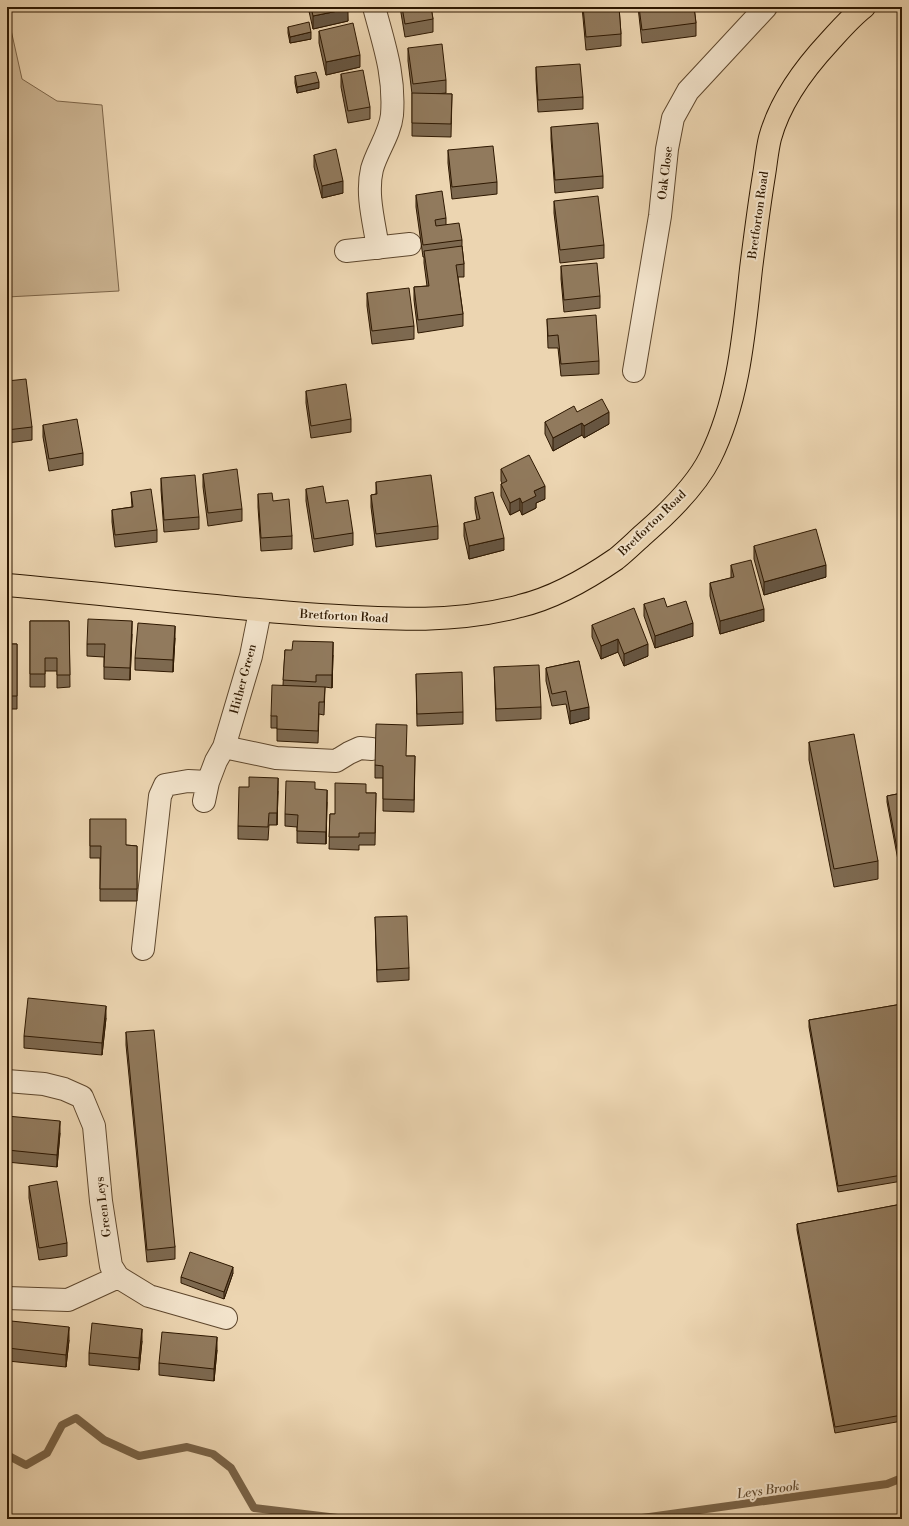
<svg xmlns="http://www.w3.org/2000/svg" width="909" height="1526" viewBox="0 0 909 1526" font-family="'Libre Bodoni',serif">
<style>
.green{fill:#ccb593;stroke:#7d664a}
.lines{fill:none;stroke-linecap:round;stroke-linejoin:round}
.stream{stroke:#796347;stroke-width:8}
.minor-casing{stroke:#5e472d;stroke-width:24}
.major-casing{stroke:#2e1801;stroke-width:24}
.minor{stroke:#f3e4cc;stroke-width:22}
.major{stroke:#ecd5b1;stroke-width:22}
.wall{fill:#7d6950;stroke:#2e1801}
.shaded-wall{fill:#665541;stroke:#2e1801}
.building{fill:#917a5d;stroke:#2e1801}
.labels{text-anchor:middle;stroke-width:4;stroke-linejoin:round;paint-order:stroke}
.street-label{font-size:12px;fill:#2e1801;stroke:#f3e4cc}
.water-label{font-size:13px;font-style:italic;fill:#604a2f;stroke:#f3e4cc}
</style>
<rect width="100%" height="100%" fill="#ecd5b1"/>
<filter id="stains"><feTurbulence type="fractalNoise" baseFrequency=".005" numOctaves="4"/><feColorMatrix values="0 0 0 0 .2 0 0 0 0 .09 0 0 0 0 .02 0 0 0 .5 -.17"/></filter>
<radialGradient id="worn" r=".72"><stop offset=".6" stop-color="#630" stop-opacity="0"/><stop offset="1" stop-color="#630" stop-opacity=".3"/></radialGradient>
<path class="green" d="M7,12L22,79L57,101L102,105L119,291L7,297Z"/>
<g class="lines">
<path class="stream" d="M7,1455L26,1465L47,1453L62,1425L76,1418L104,1440L139,1456L187,1447L213,1454L231,1468L254,1508L346,1519
M635,1519L887,1484L902,1478"/>
<defs>
<path id="minor" d="M374,7C384,45 395,75 392,115C390,134 377,151 372,169C366,194 374,222 378,248
M346,251L410,244
M634,371L660,216L667,149L673,118L688,91L766,7
M224,747L276,758L336,761L349,753L360,748L372,749
M204,801L208,782L216,761L224,747L251,656L260,611
M143,949L160,796L165,785L188,781L208,782
M7,1081L44,1084L64,1089L82,1097L94,1126L101,1201L111,1266L118,1277L149,1296L226,1318
M7,1298L68,1300L118,1277"/>
<path id="major" d="M7,585C112,594 216,608 320,615C388,619 454,624 520,606C554,598 587,579 616,559C626,551 635,542 644,534C667,514 696,486 710,458C739,400 744,333 751,269C755,237 759,206 764,175C766,163 767,150 770,138C780,101 803,70 829,42C840,30 851,17 864,7"/>
</defs>
<use href="#minor" class="minor-casing"/>
<use href="#major" class="major-casing"/>
<use href="#minor" class="minor"/>
<use href="#major" class="major"/>
</g>
<path class="wall" d="M308,7H347L348,21L313,29Z
M400,7H431L433,19V32L405,37Z
M582,7H619L621,34V46L586,50Z
M638,7H694L696,23V36L642,43Z
M288,27L311,39L290,43L288,33Z
M319,31L360,67L326,75L319,43Z
M408,48L446,80V93L436,94H452L451,137L412,136V94L408,61Z
M536,67L583,97V109L538,112L536,79Z
M341,74L370,107V119L348,123L341,87Z
M295,76L319,88L297,93L295,83Z
M551,127L603,176V188L555,193L551,139Z
M448,150L497,182V194L452,199L448,163Z
M314,155L343,193L322,198L314,167Z
M416,195L446,218V225L462,240V246L464,264V277H458L463,314V326L418,333L414,300V287L427,286L424,263V257H423L416,207Z
M554,201L604,245V258L560,263L554,213Z
M561,266L600,296V308L564,312L561,279Z
M367,293L414,326V339L372,344L367,306Z
M547,319L599,361V374L561,376L558,348H548Z
M7,381L32,427V440L7,443Z
M306,391L351,419V432L311,438L306,403Z
M577,412L609,424L584,438L582,435L553,451L545,434V422Z
M43,425L83,453V465L49,471L43,437Z
M501,469L545,499L536,503V508L522,515L520,510L510,515L501,496V484L502,483L501,481Z
M203,474L242,509V521L208,526L203,487Z
M161,478L199,517V529L164,532L161,490Z
M376,482L438,526V539L376,547L371,507V495L376,494Z
M306,489L326,503L353,533V545L314,552L306,501Z
M131,492L157,530V542L115,547L112,522V510L132,507Z
M258,494L273,501L292,536V549L261,551L258,507Z
M475,497L504,550L469,559L464,536V523L477,520L475,509Z
M754,546L826,577L764,595L754,559Z
M731,565L764,621L720,634L710,596V583L731,578Z
M644,604L693,636L655,648L644,616Z
M30,621H69L70,687L57,688V671H45V687H30Z
M592,625L648,656L624,666L618,652L601,659L592,637Z
M132,634L130,680L104,679V657L87,656V644Z
M175,638L173,672L135,670V658Z
M7,644H17V709H7Z
M285,650L333,655L332,688L325,687L324,715L319,714L318,743L277,741V728H271V716L283,685Z
M579,661L589,719L570,724L566,704L552,706L546,681V668Z
M494,667L541,707V719L496,721Z
M416,674L463,712V724L417,726Z
M809,742L878,861V879L834,887L809,760Z
M407,756H415L414,812L383,811V778H375V765Z
M315,789L327,802L326,844L297,843V827L285,826V814Z
M278,791L277,825H269L268,840L238,839V826Z
M366,793H376L375,845H359V850L329,849L330,814H335Z
M902,793V876H901L887,802V796Z
M90,819L126,845L137,846V901H100V858H90Z
M375,917L409,968V980L377,982Z
M902,1004V1181L838,1192L809,1027V1020Z
M106,1018L102,1055L24,1048V1036Z
M126,1032L175,1247V1259L147,1262L126,1045Z
M7,1116L60,1133L57,1167L7,1162Z
M29,1186L67,1243V1256L39,1260L29,1198Z
M902,1204V1421L835,1433L797,1230V1224Z
M233,1273L224,1299L181,1283V1277Z
M69,1340L66,1367L8,1361V1348Z
M142,1341L139,1370L89,1365V1353Z
M217,1350L214,1381L159,1375V1363Z"/>
<path class="shaded-wall" d="M348,9V21L313,29V16Z
M311,32V39L290,43V37Z
M360,55V67L326,75V62Z
M319,82V88L297,93V87Z
M343,181V193L322,198V186Z
M609,412V424L584,438V426Z
M582,423V435L553,451V438Z
M545,486V499L536,503V508L522,515V503L534,491Z
M520,498V510L510,515V503Z
M504,538V550L469,559V546Z
M826,565V577L764,595V582Z
M764,609V621L720,634V621Z
M132,621V634L130,680V668Z
M693,623V636L655,648V636Z
M175,626V638L173,672V660Z
M618,639V652L601,659V646Z
M333,642V655L332,688V675Z
M648,644V656L624,666V654Z
M589,707V719L570,724V711Z
M278,778V791L277,825V813Z
M327,790V802L326,844V832Z
M106,1006V1018L102,1055V1043Z
M60,1121V1133L57,1167V1155Z
M233,1267V1273L224,1299V1292Z
M69,1327V1340L66,1367V1355Z
M142,1329V1341L139,1370V1358Z
M217,1337V1350L214,1381V1369Z"/>
<path class="building" d="M311,7H347L348,9L313,16Z
M402,7H431L433,19L405,24Z
M583,7H619L621,34L586,37Z
M639,7H694L696,23L642,30Z
M309,22L311,32L290,37L288,27Z
M353,23L360,55L326,62L319,31Z
M442,44L446,80L413,84L408,48Z
M580,64L583,97L538,100L536,67Z
M363,70L370,107L348,111L341,74Z
M316,72L319,82L297,87L295,76Z
M412,93L452,94L451,124L412,123Z
M598,123L603,176L555,180L551,127Z
M493,146L497,182L452,187L448,150Z
M336,149L343,181L322,186L314,155Z
M442,191L446,218L435,220L436,226L459,223L462,240L423,245L416,195Z
M598,196L604,245L560,250L554,201Z
M462,246L464,264L456,265L463,314L418,320L414,287L429,286L424,251Z
M597,263L600,296L564,300L561,266Z
M409,288L414,326L372,331L367,293Z
M596,315L599,361L561,364L558,335L548,336L547,319Z
M26,379L32,427L7,430V381Z
M346,384L351,419L311,426L306,391Z
M602,399L609,412L584,426L582,423L553,438L545,422L574,406L577,412Z
M77,419L83,453L49,459L43,425Z
M529,455L545,486L534,491L536,496L522,503L520,498L510,503L501,484L507,481L501,469Z
M237,469L242,509L208,513L203,474Z
M195,475L199,517L164,520L161,478Z
M431,475L438,526L376,534L371,495L377,494L376,482Z
M323,486L326,503L348,500L353,533L314,539L306,489Z
M151,489L157,530L115,535L112,510L133,507L131,492Z
M493,492L504,538L469,546L464,523L480,519L475,497Z
M272,493L273,501L289,499L292,536L261,538L258,494Z
M816,529L826,565L764,582L754,546Z
M751,560L764,609L720,621L710,583L734,577L731,565Z
M664,598L667,607L686,601L693,623L655,636L644,604Z
M634,608L648,644L624,654L618,639L601,646L592,625Z
M88,619L132,621L130,668L104,667L105,644H87Z
M30,621H69L70,675H57V658H45V674H30Z
M138,623L175,626L173,660L135,658Z
M293,641L333,642L332,675H316V682L283,680L285,650H292Z
M7,644H17V696H7Z
M579,661L589,707L570,711L566,691L552,694L546,668Z
M539,665L541,707L496,709L494,667Z
M462,672L463,712L417,714L416,674Z
M272,685L325,687L324,702H319L318,731L277,729V716H271Z
M376,724L407,725L406,756H415L414,800L383,799V766L375,765Z
M854,734L878,861L834,869L809,742Z
M249,777L278,778L277,813H269L268,827L238,826L239,787H249Z
M286,781L315,782V789L327,790L326,832L297,831L298,815L285,814Z
M335,783L366,784V793H376L375,833H359V837H329L330,814H335Z
M902,793V869H901L887,796Z
M90,819H126V845L137,846V889H100L101,846H90Z
M407,916L409,968L377,970L375,917Z
M28,998L106,1006L102,1043L24,1036Z
M902,1004V1175L838,1186L809,1020Z
M154,1030L175,1247L147,1250L126,1032Z
M7,1116L60,1121L57,1155L7,1150Z
M57,1181L67,1243L39,1248L29,1186Z
M902,1204V1415L835,1427L797,1224Z
M190,1252L233,1267L224,1292L181,1277Z
M11,1321L69,1327L66,1355L8,1348Z
M92,1323L142,1329L139,1358L89,1353Z
M162,1332L217,1337L214,1369L159,1363Z"/>
<g class="labels">
<g class="street-label">
<text transform="translate(665 173) rotate(-83)" y="4">Oak Close</text>
<text transform="translate(758 215) rotate(-82)" y="4">Bretforton Road</text>
<text transform="translate(652 523) rotate(-44)" y="4">Bretforton Road</text>
<text transform="translate(344 616) rotate(3)" y="4">Bretforton Road</text>
<text transform="translate(243 679) rotate(-75)" y="4">Hither Green</text>
<text transform="translate(103 1207) rotate(-97)" y="4">Green Leys</text>
</g>
<g class="water-label">
<text transform="translate(768 1489) rotate(-8)" y="5">Leys Brook</text>
</g>
</g>
<rect width="909" height="1526" fill="none" stroke="#ecd5b1" stroke-width="24"/>
<rect x="8" y="8" width="893" height="1510" fill="none" stroke="#2e1801" stroke-width="2"/>
<rect x="12" y="12" width="885" height="1502" fill="none" stroke="#2e1801"/>
<rect width="100%" height="100%" filter="url(#stains)"/>
<rect width="100%" height="100%" fill="url(#worn)"/>
</svg>
